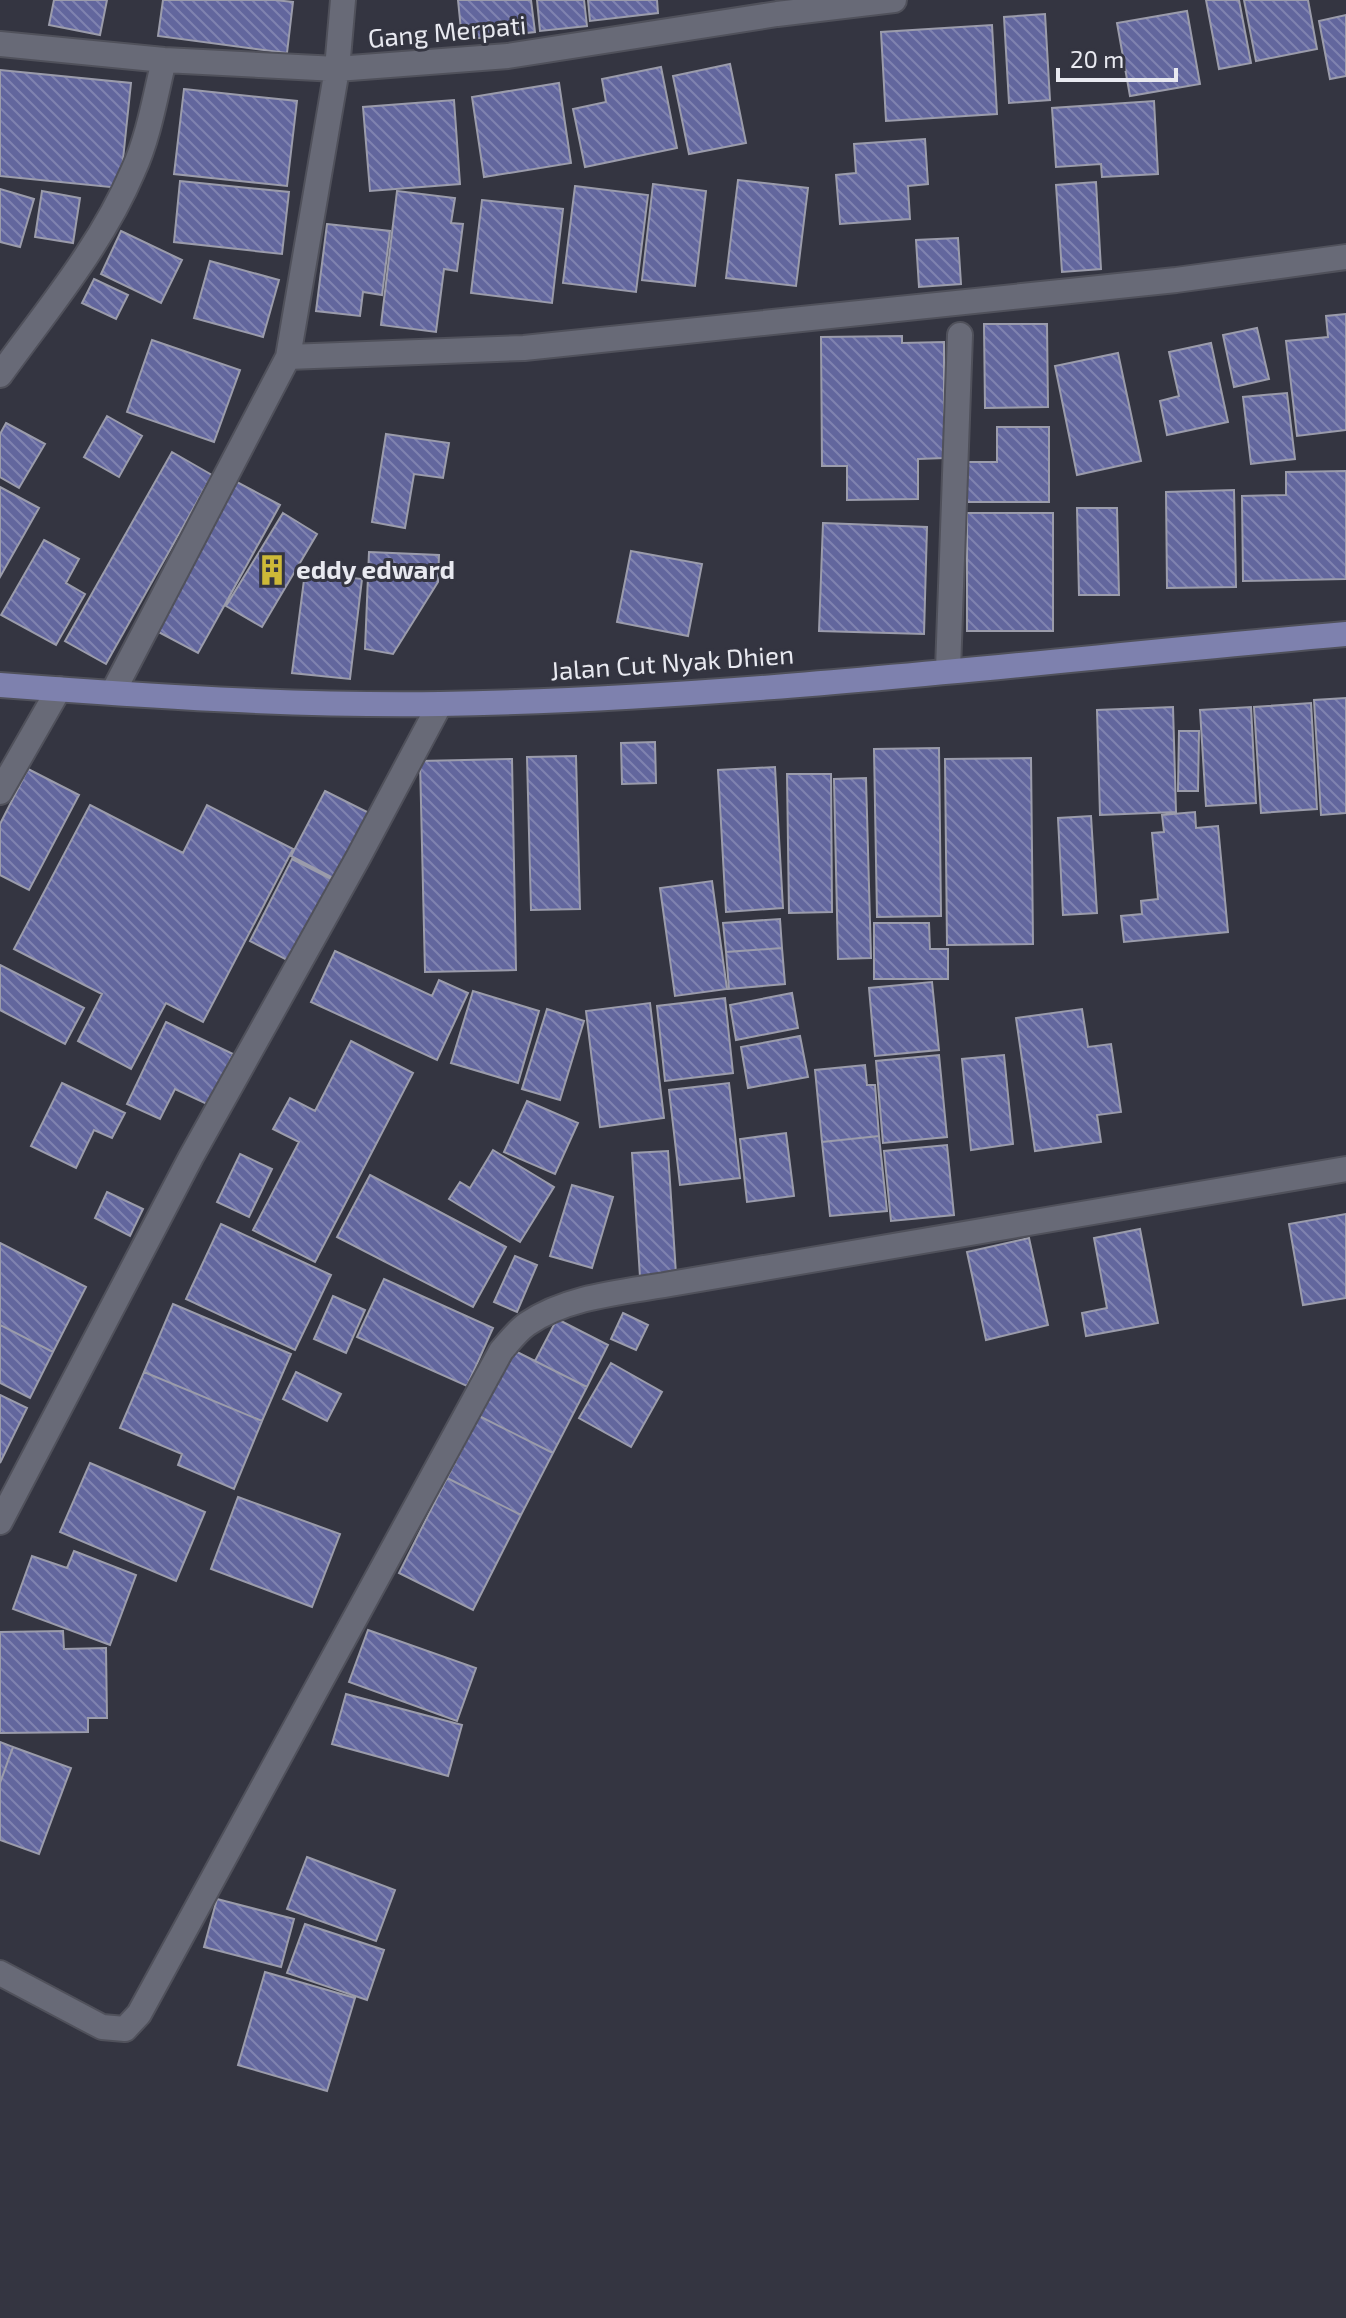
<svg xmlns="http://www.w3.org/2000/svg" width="1346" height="2318" viewBox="0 0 1346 2318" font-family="'Exo 2',sans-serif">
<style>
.building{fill:url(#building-back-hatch);stroke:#9b9cab;stroke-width:2}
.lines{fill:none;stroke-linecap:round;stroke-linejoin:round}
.street-casing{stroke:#50515b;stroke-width:28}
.primary-casing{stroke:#50515b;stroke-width:28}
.street{stroke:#686a77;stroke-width:24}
.primary{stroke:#7e81ae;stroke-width:24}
.labels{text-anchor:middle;stroke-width:6;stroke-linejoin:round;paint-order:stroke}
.street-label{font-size:26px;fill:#e8e9f0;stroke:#343541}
.poi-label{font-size:26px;font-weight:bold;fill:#e8e9f0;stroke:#343541;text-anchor:start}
</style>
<defs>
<pattern id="building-back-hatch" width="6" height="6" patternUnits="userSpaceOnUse" patternTransform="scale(2)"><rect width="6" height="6" fill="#62669d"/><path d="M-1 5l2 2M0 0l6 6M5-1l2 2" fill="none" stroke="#8083b0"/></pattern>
</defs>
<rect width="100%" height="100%" fill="#343541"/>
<path class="building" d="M54,0H107L100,35L49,25Z
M163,0H275L293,2L287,53L158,36Z
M458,0H531L535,32L462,40Z
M537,0H584L587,26L540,31Z
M588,0H657L658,13L590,21Z
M1206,0H1239L1251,63L1219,69Z
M1244,0H1308L1317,49L1256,61Z
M1187,11L1200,84L1130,96L1117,23Z
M1045,14L1050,100L1009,103L1004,17Z
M1346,15V76L1330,79L1319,21Z
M992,25L997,114L886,121L881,32Z
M730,64L746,143L689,154L673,76Z
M661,67L677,148L585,167L573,109L606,102L602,79Z
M0,70L131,83L120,188L0,176Z
M559,83L571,163L484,177L472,97Z
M184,89L297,101L287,186L174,174Z
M454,100L460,184L370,191L363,107Z
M1154,101L1158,174L1102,177L1101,164L1056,167L1052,108Z
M925,139L928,184L908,186L910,219L840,224L836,175L856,173L854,144Z
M738,180L808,188L796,286L726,278Z
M180,181L289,192L282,254L174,242Z
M1096,182L1101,269L1062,272L1056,185Z
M653,184L706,191L695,286L642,280Z
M575,186L648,195L636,292L563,283Z
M0,189L34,199L20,247L0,242Z
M42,191L80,198L73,243L35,237Z
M397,191L455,198L451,223L463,224L457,271L444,269L436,332L381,325Z
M482,200L563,209L552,303L471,293Z
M327,224L390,231L382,295L363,292L360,316L316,311Z
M121,231L182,260L161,303L101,274Z
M958,238L961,284L919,287L916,240Z
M210,261L279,280L263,337L194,318Z
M94,279L128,295L116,319L82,303Z
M1346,314V430L1297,436L1286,341L1328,337L1326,316Z
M984,324H1047L1048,407L985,408Z
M1257,328L1269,379L1234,387L1223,335Z
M902,336V343L944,342V458L918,459V499L847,500V466H822L821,337Z
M152,340L240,370L214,442L127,412Z
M1211,343L1228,422L1167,435L1160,401L1179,396L1169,352Z
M1118,353L1141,461L1077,475L1055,366Z
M1287,393L1295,459L1251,464L1243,397Z
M107,416L142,436L119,477L84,457Z
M6,423L45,444L19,488L0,477V434Z
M997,427H1049V502H965V462H997Z
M386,434L449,443L443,478L414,474L405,528L372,522Z
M172,452L212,475L106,664L65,641Z
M1346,471V579L1243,581L1242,496L1286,495V472Z
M233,480L280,505L198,653L151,628Z
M0,487L39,508L0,577Z
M1234,490L1236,587L1167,588L1166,492Z
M1077,508H1117L1119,595H1079Z
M283,513L317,534L262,627L226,606Z
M967,513H1053V631H967Z
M823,523L927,527L924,634L819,631Z
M44,540L79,559L66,583L85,594L56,645L1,615Z
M631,551L702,564L688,636L617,622Z
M369,552L439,555L438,582L393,654L365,649Z
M305,572L362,579L350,679L292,673Z
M1346,698V813L1321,815L1314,700Z
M1311,703L1317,809L1261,813L1254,707Z
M1173,707L1176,812L1100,815L1097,710Z
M1251,707L1256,803L1206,806L1200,710Z
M1179,731H1199L1198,791H1178Z
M655,742L656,783L622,784L621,743Z
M939,748L941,916L877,917L874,749Z
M576,756L580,909L531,910L527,757Z
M1031,758L1033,944L947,945L945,759Z
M512,759L516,970L425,972L420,761Z
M775,767L783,908L726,912L718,770Z
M28,769L79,795L29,890L0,875V824Z
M787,774H831L832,912L789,913Z
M866,778L871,958L838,959L834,779Z
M325,791L371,814L337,880L291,856Z
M90,805L183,853L207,805L293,849L203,1022L166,1003L131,1069L78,1041L102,994L14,949Z
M1195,812L1196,828L1218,826L1228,932L1124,942L1121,916L1142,914L1141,901L1158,899L1152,833L1164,832L1162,815Z
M1091,816L1097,913L1063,915L1058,818Z
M292,859L335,881L293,963L250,941Z
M712,881L727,989L675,996L660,888Z
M780,919L782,948L726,952L723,923Z
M874,923H929L930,949H948V979H874Z
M782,948L785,984L729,989L726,952Z
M335,951L432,996L439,980L468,993L437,1060L311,1002Z
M0,965L84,1008L65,1044L0,1010Z
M932,982L939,1050L875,1056L869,988Z
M473,991L539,1011L518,1083L451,1063Z
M792,993L798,1028L736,1040L730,1005Z
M725,998L733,1073L665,1081L657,1006Z
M650,1003L664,1118L600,1127L586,1011Z
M547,1009L584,1021L560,1100L522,1089Z
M1082,1009L1088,1047L1111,1044L1121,1112L1097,1115L1101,1142L1035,1151L1016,1018Z
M166,1022L233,1054L209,1105L175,1089L160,1119L127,1104Z
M800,1036L808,1077L748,1088L741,1047Z
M351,1041L413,1073L315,1262L253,1230L299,1142L273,1129L290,1098L315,1111Z
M939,1055L947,1137L883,1143L876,1061Z
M1004,1055L1013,1144L971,1150L962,1059Z
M865,1065L867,1085H875L879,1136L822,1142L815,1070Z
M62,1083L125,1113L112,1138L94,1130L76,1168L31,1146Z
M729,1083L740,1178L680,1185L669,1090Z
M527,1101L578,1123L555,1174L504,1152Z
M786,1133L794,1196L747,1202L740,1139Z
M879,1136L887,1211L830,1216L822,1142Z
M947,1145L954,1215L891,1221L884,1151Z
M493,1150L554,1187L520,1242L449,1199L460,1182L470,1188Z
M668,1151L676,1274L640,1277L632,1153Z
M240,1154L272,1169L249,1217L217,1202Z
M370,1175L506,1247L473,1307L337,1237Z
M572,1185L613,1197L592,1268L550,1256Z
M107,1192L143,1209L130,1236L95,1218Z
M1346,1214V1298L1303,1305L1289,1224Z
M221,1224L331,1275L295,1350L186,1299Z
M1140,1229L1158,1323L1086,1336L1082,1313L1107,1308L1094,1238Z
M1029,1238L1048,1325L986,1340L967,1252Z
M0,1243L86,1287L53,1352L0,1325Z
M515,1256L537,1265L517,1312L494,1302Z
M384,1279L493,1328L467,1386L357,1337Z
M333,1296L365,1310L346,1353L314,1339Z
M173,1304L291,1354L262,1421L144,1372Z
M623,1313L648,1325L636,1350L611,1339Z
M557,1319L608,1345L587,1387L535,1361Z
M0,1325L53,1352L30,1398L0,1383Z
M513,1350L587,1387L553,1453L479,1416Z
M611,1363L662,1392L631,1447L579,1418Z
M144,1372L262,1421L234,1489L178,1465L182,1454L120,1428Z
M296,1372L341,1394L327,1421L283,1399Z
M0,1395L27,1408L0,1463Z
M479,1416L553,1453L521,1515L447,1478Z
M90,1463L205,1512L176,1581L60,1532Z
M447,1478L521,1515L473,1610L399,1573Z
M238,1497L340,1534L312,1607L211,1569Z
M74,1551L136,1575L110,1645L13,1609L32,1556L67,1568Z
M368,1630L476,1668L457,1721L349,1682Z
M63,1631L64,1649L106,1648L107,1718H88V1732L0,1733V1632Z
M346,1694L462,1725L448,1776L332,1744Z
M0,1742L13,1747L0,1783Z
M13,1747L71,1768L39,1854L0,1840V1783Z
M307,1857L395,1890L376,1941L287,1909Z
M217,1899L294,1919L281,1967L204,1947Z
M305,1924L384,1950L367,2000L287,1973Z
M265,1972L355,1998L327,2091L238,2065Z"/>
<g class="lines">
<defs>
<path id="street" d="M0,44L164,60L337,69L508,56L777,14L894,0
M288,357L524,348L1176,280L1346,257
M0,375C47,310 101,246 133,171C149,136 155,97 164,60
M948,670L960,335
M113,692L288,357L337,69L343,0
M0,792L59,689
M0,1522L191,1157L359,856L440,704
M0,1973L102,2027L125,2029L139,2014L501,1351C509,1342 517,1331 527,1324C569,1295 627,1292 676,1283L1346,1169"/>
<path id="primary" d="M0,685C146,696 294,706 440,704C743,699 1045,660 1346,634"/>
</defs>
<use href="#street" class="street-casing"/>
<use href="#primary" class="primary-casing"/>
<use href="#street" class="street"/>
<use href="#primary" class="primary"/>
</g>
<defs>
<symbol id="building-bare" viewBox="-9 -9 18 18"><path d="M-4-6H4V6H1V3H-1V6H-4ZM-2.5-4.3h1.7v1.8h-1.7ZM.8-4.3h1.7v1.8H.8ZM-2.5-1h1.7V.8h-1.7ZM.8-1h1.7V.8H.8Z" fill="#cdb938" stroke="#343541" stroke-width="2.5" paint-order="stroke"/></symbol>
</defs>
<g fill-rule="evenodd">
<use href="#building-bare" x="250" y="548" width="44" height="44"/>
</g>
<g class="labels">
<g class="street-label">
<text transform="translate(447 32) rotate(-5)" y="9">Gang Merpati</text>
<text transform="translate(672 663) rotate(-4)" y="9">Jalan Cut Nyak Dhien</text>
</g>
<g class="poi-label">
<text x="296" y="579">eddy edward</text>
</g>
</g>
<path d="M1058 68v12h118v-12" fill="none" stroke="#e8e9f0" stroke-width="4"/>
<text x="1070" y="68" font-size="24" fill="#e8e9f0" stroke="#343541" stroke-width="6" paint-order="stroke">20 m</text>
</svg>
